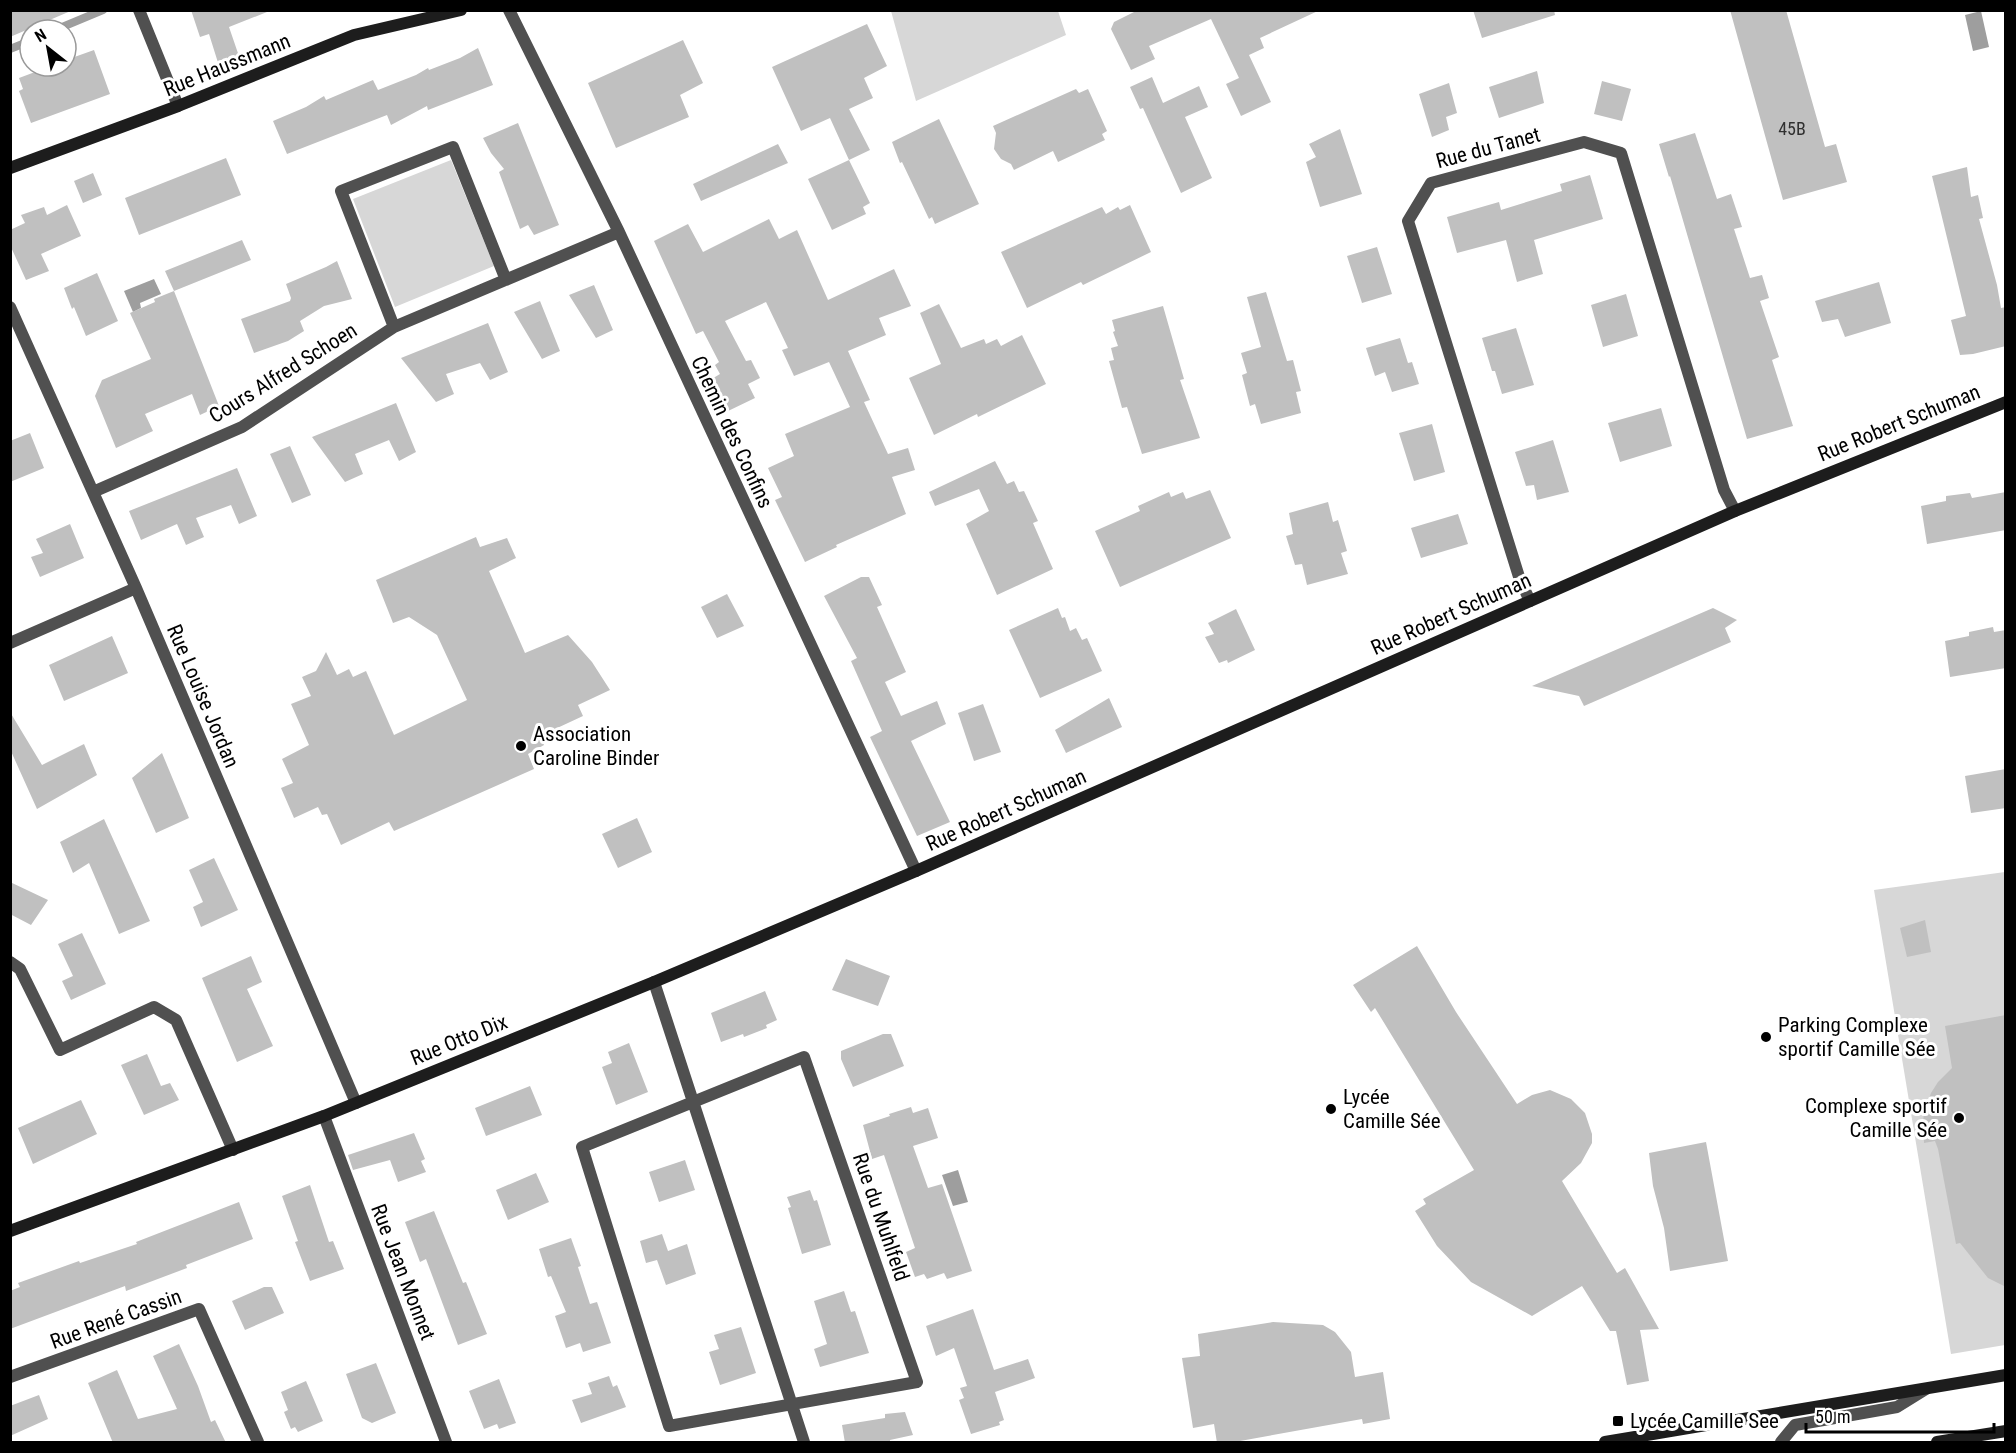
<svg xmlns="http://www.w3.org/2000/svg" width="2016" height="1453" viewBox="0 0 2016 1453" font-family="'Roboto Condensed',sans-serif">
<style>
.green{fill:#d7d7d7}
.water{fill:#9e9e9e}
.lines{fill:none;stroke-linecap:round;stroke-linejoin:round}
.stream{stroke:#9e9e9e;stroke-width:8}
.building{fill:#c0c0c0}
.street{stroke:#505050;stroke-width:12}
.secondary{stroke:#1d1d1d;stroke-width:12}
.poi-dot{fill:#000;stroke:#fff;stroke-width:2}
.labels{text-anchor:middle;stroke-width:6;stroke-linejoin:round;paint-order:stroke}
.number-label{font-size:18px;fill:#303030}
.street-label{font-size:21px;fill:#000;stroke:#fff}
.poi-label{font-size:21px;fill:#000;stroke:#fff;text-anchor:start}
</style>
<rect width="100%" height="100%" fill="#fff"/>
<path class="green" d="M891,11H1058L1066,35L916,101Z
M451,160L494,266L395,307L353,199Z
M2005,872V1345L1951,1354L1874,890Z"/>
<path class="water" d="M1981,11L1989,47L1973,51L1965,15Z
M154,279L161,294L140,303L141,308L133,312L124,291Z
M958,1170L968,1202L953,1206L942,1175Z"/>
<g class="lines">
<path class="stream" d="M55,30L103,10
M10,49L30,41"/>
</g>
<path class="building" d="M10,10H73L10,37Z
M191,10H267V12L229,27L241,62L220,69L209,34L200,37Z
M1138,10H1320L1260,38L1264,48L1249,55L1271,102L1241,116L1226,84L1239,78L1211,19L1149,46L1155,59L1131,70L1111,29L1114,22Z
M1473,10H1554L1555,15L1482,38Z
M1730,10H1786L1825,147L1836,144L1847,182L1783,200Z
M867,24L887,66L864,78L873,98L849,109L870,150L849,160L830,118L801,131L772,67Z
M683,40L703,83L680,95L689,117L616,148L588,83Z
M478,48L493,85L428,110L427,106L391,125L387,115L287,154L273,121L306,107L324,96L326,100L373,80L378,90L416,75L428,68L429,70L460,58Z
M94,50L110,94L31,123L19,91L23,89L19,78L51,66H66V60Z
M1537,71L1544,103L1499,118L1489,87Z
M1152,77L1163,103L1199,86L1208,107L1185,117L1212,178L1181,193L1143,108L1140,109L1130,87Z
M1602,81L1631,89L1622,121L1594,114Z
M1449,83L1457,113L1446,117L1449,130L1432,137L1419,94Z
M1076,89L1079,93L1088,89L1107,131L1102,134L1105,140L1058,162L1053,151L1014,170L1011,164L1001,159L994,149L996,133L993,126Z
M939,119L979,204L935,224L932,217L929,219L902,162L900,163L892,142Z
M518,123L559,225L534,235L528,225L520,229L499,172L504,169L491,153L483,138Z
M1340,129L1362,194L1320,207L1306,162L1316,157L1309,144Z
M1695,133L1717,199L1731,194L1742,227L1734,229L1750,278L1762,275L1769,298L1760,301L1779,357L1772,360L1793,426L1747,439L1670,176L1669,177L1659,144Z
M778,144L788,163L701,201L693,184Z
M226,158L241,195L139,235L125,198Z
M849,160L870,203L863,207L866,214L832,230L808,179Z
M1967,167L1971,197L1978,195L1983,218L1979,219L1997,285L2001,308L2006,307V346L1973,354L1960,355L1951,320L1966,316L1932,176Z
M93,173L102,195L83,203L74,181Z
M1590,175L1603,219L1534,240L1543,274L1517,282L1506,240L1457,253L1447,217L1499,202L1501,210L1562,191L1560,184Z
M67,205L81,236L41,254L49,271L26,280L10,245V230L25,223L21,215L44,207L47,215Z
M1130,205L1151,252L1083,285L1081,282L1027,308L1001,252L1102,207L1106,214L1118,207L1120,210Z
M769,219L779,239L797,230L828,300L894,269L911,306L879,318L886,335L848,351L870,400L864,402L888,454L908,448L915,470L892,477L906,514L836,545L837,547L805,562L775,500L782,497L768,468L794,456L785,434L850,407L829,362L794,376L782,350L788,348L766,302L725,321L746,361L751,360L760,378L748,384L755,398L726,412L710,380L720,374L715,365L719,362L703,331L696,334L654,241L688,224L703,252Z
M242,240L251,260L174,291L165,271Z
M1377,247L1392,294L1362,303L1347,256Z
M337,261L352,299L324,306L300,321L304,331L288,341L254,353L241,319L290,301L291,298L286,284L326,267Z
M97,273L118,321L86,336L74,307L72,309L64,288Z
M1879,282L1891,323L1845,337L1838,319L1822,322L1815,301Z
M594,285L613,330L596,338L569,295Z
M174,291L219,406L200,415L192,394L145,414L153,431L116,448L95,396L102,380L151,359L130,313L155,302L154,299Z
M1266,292L1287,361L1293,360L1301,391L1296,392L1301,413L1261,424L1255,404L1250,406L1242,375L1247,373L1241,353L1261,347L1247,297Z
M1626,294L1638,336L1603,347L1591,305Z
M540,301L560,351L542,359L514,312Z
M939,304L961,348L984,339L986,344L997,339L1001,346L1022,335L1046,384L978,417L977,414L934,435L909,378L941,364L920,313Z
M1163,306L1184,379L1180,380L1200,438L1142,454L1127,407L1122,408L1109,361L1114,360L1111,348L1118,346L1113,332L1115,331L1112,320Z
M488,323L508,372L490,380L480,363L446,374L454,394L436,402L401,358Z
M1516,328L1534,385L1502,394L1495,371H1492L1482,338Z
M1400,338L1408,363L1412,362L1419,384L1392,392L1385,372L1375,376L1366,348Z
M396,403L416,452L399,461L389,440L355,454L363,474L345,482L312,437Z
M1661,408L1672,446L1620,462L1608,423Z
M1432,424L1445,472L1414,481L1399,433Z
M30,433L44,468L10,482V441Z
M1553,440L1569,492L1537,500L1534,485L1526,486L1515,452Z
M290,446L311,495L292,503L270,454Z
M995,461L1007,484L1014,481L1019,492L1024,491L1038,521L1033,523L1053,569L997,595L966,524L989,511L979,489L935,506L929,492Z
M237,468L257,516L239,524L231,505L196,518L204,537L186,545L177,524L141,540L129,511Z
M1210,490L1231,538L1120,587L1095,531L1140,511L1138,506L1169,492L1171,497L1183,492L1186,499Z
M2006,492V530L1927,544L1921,506L1946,501V496L1970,493L1972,498Z
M1328,502L1333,522L1338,520L1347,551L1341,553L1348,574L1307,585L1302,564L1295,565L1286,536L1293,534L1289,513Z
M1458,514L1468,544L1421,558L1411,528Z
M70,524L84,558L40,577L31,557L43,553L36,539Z
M476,537L480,547L507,538L516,558L489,571L525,653L568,635L592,662L610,690L578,705L583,716L540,736L544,745L528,754L534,769L394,831L389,822L341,845L327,814L322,815L318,807L294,818L281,788L293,783L282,759L309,745L291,704L311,696L302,677L316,671L326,652L337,675L349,669L353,677L366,671L394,735L467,700L437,635L409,617L393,623L376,580Z
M861,577H869L882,605L877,607L906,672L885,682L901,716L937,701L946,724L911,741L950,822L917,836L870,737L882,731L851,661L857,658L824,596Z
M727,594L744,626L717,638L701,607Z
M1058,608L1062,618L1065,617L1070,631L1076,628L1082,640L1087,638L1102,671L1040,698L1009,630Z
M1713,608L1737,620L1725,628L1731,642L1584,706L1579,696L1532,686Z
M1236,609L1255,650L1228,663L1227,660L1219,663L1205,637L1214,634L1208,623Z
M1993,627L1994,632L2006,630V668L1950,677L1945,641L1969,636V632Z
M112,636L128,673L64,701L49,665Z
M1109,698L1122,727L1066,753L1055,730Z
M983,704L1001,752L974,761L958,713Z
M10,712L42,765L84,744L97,775L37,809L10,749Z
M162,753L189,818L156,833L132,778Z
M2006,769V808L1971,813L1965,776Z
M637,818L652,852L618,868L602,834Z
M104,819L150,921L119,934L89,863L73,873L60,842Z
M214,858L238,910L201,927L193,907L203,902L189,870Z
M10,882L48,900L31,925L10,914Z
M1925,920L1931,952L1907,957L1900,928Z
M82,933L106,984L71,1000L62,981L73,976L58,944Z
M1417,946L1456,1012L1517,1104L1532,1095L1550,1090L1571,1099L1585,1113L1592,1134V1143L1581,1163L1562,1181L1617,1273L1625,1268L1659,1329L1640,1330L1649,1381L1627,1385L1616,1331H1610L1582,1286L1532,1316L1471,1282L1437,1246L1415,1211L1426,1204L1423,1199L1474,1170L1375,1008L1371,1012L1353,985Z
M251,956L262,982L247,989L273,1046L237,1062L202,978Z
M846,959L890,976L878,1006L832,990Z
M765,991L777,1020L766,1025L767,1028L744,1037L743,1034L721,1042L711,1013Z
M2006,1015V1287L1988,1278L1960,1243L1956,1244L1938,1149L1935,1141L1924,1143L1923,1123L1924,1112L1931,1093L1938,1082L1952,1068L1945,1026Z
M883,1034H891L904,1066L853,1087L841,1059V1051Z
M629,1043L648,1092L616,1105L602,1067L612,1063L608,1052Z
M147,1054L161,1086L170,1083L179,1100L144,1115L121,1065Z
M530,1086L542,1115L486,1136L475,1108Z
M81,1100L97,1134L33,1164L18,1128Z
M911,1107L913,1113L928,1108L938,1138L913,1146L928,1188L942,1184L972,1271L947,1279L944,1273L927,1279L924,1274L915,1277L906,1252L915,1248L884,1155L872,1159L863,1125L890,1116L889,1114Z
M414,1133L425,1159L421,1161L426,1172L398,1182L390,1160L353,1170L348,1155Z
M1706,1142L1728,1261L1670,1271L1664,1228L1653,1186L1649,1153Z
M685,1160L695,1190L659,1202L649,1172Z
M536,1173L549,1202L508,1220L496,1190Z
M310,1185L329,1242L333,1241L344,1269L310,1281L295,1242L298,1241L282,1196Z
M810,1190L814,1201L817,1200L831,1245L802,1254L788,1208L791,1207L787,1197Z
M239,1202L253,1239L186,1265L187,1268L126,1291L125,1286L10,1329V1291L20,1287L18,1283L79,1261L80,1263L137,1244L136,1242Z
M434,1211L463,1283L466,1282L487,1334L458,1345L426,1259L420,1262L405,1222Z
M662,1234L668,1251L687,1244L696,1274L666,1285L657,1260L646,1263L640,1241Z
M571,1238L581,1266L578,1267L590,1304L597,1302L611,1343L583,1352L580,1343L566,1348L555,1316L566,1312L551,1276L548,1277L539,1249Z
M264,1287H272L284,1313L245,1330L232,1301Z
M844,1291L851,1312L855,1311L869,1353L820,1367L814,1349L827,1344L814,1301Z
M973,1309L994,1370L1028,1359L1035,1378L995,1392L1004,1420L999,1422L1000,1425L971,1434L959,1400L964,1398L960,1388L967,1386L954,1348L936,1356L926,1326Z
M1273,1322L1323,1325L1335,1332L1351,1352L1355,1377L1383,1372L1390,1419L1363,1424L1362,1419L1229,1443H1217L1214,1424L1193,1428L1182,1358L1200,1356L1198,1334Z
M741,1327L756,1373L720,1385L709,1352L719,1349L714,1335Z
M179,1344L198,1386L211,1422L215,1420L226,1443H113L88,1383L117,1370L138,1419L177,1409L153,1356Z
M376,1363L396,1413L372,1423L362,1418L346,1374Z
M609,1376L613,1387L617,1385L626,1407L581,1423L572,1400L592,1394L588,1383Z
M499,1379L516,1423L499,1429L497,1424L484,1429L469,1391Z
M306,1381L323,1421L298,1432L295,1427L291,1429L284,1412L288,1410L281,1392Z
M39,1395L48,1419L10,1436V1406Z
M905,1412L913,1435L890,1440V1443H845L842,1425L885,1418V1414Z"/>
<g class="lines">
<path class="street" d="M139,10L178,106
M509,10L619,232L916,871
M10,307L136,588L356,1103
M394,327L341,191L453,147L506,280
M93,492L242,427L394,327L619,232
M1530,601L1520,580L1408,221L1431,183L1584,142L1621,153L1724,490L1735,511
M10,643L136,588
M10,962L20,969L60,1050L154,1007L176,1020L233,1150
M654,982L804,1442
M804,1057L917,1382L669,1426L582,1147Z
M324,1116L446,1442
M10,1377L199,1309L258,1442
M1781,1442L1795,1425L1897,1407L1926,1389"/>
<path class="secondary" d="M10,168L178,106L354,35L461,10
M10,1231L324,1116L654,982L916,871L1735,511L2006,402
M1605,1442L2006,1375
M1937,1442L2006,1431"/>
</g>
<g class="poi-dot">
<circle cx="521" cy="746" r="6"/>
<circle cx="1766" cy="1037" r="6"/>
<circle cx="1331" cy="1109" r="6"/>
<circle cx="1959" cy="1118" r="6"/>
<rect x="1612" y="1415" width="12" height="12" rx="3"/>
</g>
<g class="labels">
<g class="number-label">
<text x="1792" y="135">45B</text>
</g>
<g class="street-label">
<text transform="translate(227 65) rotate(-22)" y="7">Rue Haussmann</text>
<text transform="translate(1488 148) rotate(-15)" y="7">Rue du Tanet</text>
<text transform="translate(283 373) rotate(-32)" y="7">Cours Alfred Schoen</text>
<text transform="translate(1899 423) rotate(-22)" y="7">Rue Robert Schuman</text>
<text transform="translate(732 432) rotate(65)" y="7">Chemin des Confins</text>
<text transform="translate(1451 614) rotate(-24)" y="7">Rue Robert Schuman</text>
<text transform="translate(203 696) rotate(67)" y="7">Rue Louise Jordan</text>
<text transform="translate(1006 810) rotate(-24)" y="7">Rue Robert Schuman</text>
<text transform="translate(459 1040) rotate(-22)" y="7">Rue Otto Dix</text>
<text transform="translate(881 1217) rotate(71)" y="7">Rue du Muhlfeld</text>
<text transform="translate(403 1272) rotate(69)" y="7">Rue Jean Monnet</text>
<text transform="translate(116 1319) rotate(-20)" y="7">Rue René Cassin</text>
</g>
<g class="poi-label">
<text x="533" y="741">Association<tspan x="533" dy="24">Caroline Binder</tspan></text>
<text x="1778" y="1032">Parking Complexe<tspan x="1778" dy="24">sportif Camille Sée</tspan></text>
<text x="1343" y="1104">Lycée<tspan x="1343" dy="24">Camille Sée</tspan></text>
<text x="1947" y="1113" text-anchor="end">Complexe sportif<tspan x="1947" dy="24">Camille Sée</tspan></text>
<text x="1630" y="1428">Lycée Camille See</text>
</g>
</g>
<rect width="2016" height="1453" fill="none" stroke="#000000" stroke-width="24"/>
<g transform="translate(48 48) rotate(329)"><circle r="28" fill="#ffffff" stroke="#999999" stroke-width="1.5"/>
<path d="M0-4.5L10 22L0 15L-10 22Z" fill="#000000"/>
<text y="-9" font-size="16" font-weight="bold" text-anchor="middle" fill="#000000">N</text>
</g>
<path d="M1806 1423v9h188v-9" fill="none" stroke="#000000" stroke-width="3"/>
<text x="1815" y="1423" font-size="18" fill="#000000" stroke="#ffffff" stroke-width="4.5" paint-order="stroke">50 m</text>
</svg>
